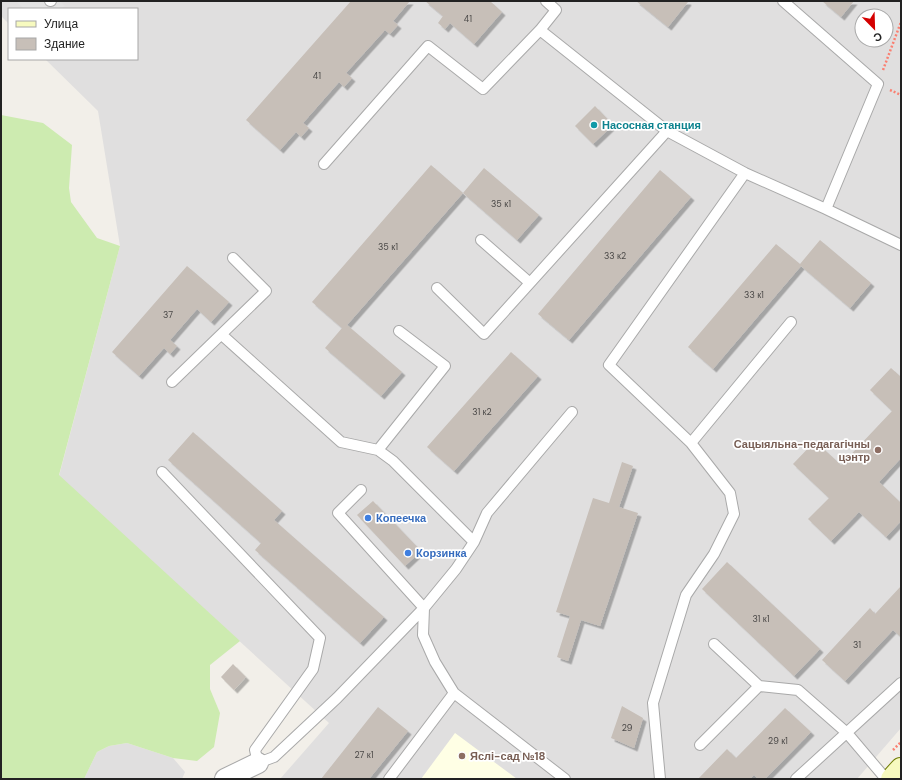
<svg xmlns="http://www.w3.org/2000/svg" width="902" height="780" viewBox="0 0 902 780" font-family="'DM Sans',sans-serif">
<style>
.residential{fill:#e0dfdf;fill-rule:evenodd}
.education{fill:#ffffe5}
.grass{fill:#cdebb0}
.parking{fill:#e2e2e2}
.building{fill:#c7bfb8;filter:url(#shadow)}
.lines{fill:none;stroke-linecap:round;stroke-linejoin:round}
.service-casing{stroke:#a9a9a9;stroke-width:12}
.minor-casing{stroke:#a9a9a9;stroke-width:22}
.secondary-casing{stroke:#707d05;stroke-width:24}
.path{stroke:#fa8072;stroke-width:2.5;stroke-dasharray:2 2;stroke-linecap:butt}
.service{stroke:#fff;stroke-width:10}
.minor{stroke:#fff;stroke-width:20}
.secondary{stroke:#f7fabf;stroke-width:22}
.culture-dot{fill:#0f9aa8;stroke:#fff;stroke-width:1.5}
.education-dot{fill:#8d6e63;stroke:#fff;stroke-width:1.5}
.shop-dot{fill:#3f7fe0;stroke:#fff;stroke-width:1.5}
.labels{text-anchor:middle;stroke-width:3.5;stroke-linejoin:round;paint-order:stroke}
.number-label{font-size:9px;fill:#4b4948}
.culture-label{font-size:11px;font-weight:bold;fill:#0d838f;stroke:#fff;text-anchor:start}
.education-label{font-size:11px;font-weight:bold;fill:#785e54;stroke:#fff;text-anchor:end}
.shop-label{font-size:11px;font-weight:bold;fill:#366cbe;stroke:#fff;text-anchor:start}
</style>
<defs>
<filter id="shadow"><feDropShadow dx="3.5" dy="3.5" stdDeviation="0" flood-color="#0004"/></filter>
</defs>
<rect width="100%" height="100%" fill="#f2efe9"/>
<path class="residential" d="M1,1H901V728L857,779H280L329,723L59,476L120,246L98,111L45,59H137V9H9V24L1,16ZM862,16H886V40H862Z
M127,743L173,758L185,772L182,779H84L97,752L109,746Z"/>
<path class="education" d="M455,733L517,779H421Z"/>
<path class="grass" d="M1,115L43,123L72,145L69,188L71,202L97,238L120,246L59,475L240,641L210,665V689L220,713L214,747L197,761L173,758L127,743L109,746L97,752L84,779H1Z"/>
<path class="parking" d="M15,1H60L65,6L61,9H24Z"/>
<path class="building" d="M351,1H410L393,21L398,25L390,34L385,30L346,73L352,78L344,87L339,82L303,123L309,128L301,137L296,132L280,150L246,120Z
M425,1H490L502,12L474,44L450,23L445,29L438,23L443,16Z
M636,1H687L688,2L668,27Z
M822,1H854L841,17Z
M595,106L613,125L593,144L575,126Z
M431,165L463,193L484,168L539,215L517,240L463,193L347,325L402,372L381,396L325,348L342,328L312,302Z
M660,170L691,197L569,340L538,314Z
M820,240L871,283L850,308L801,266L713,369L688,347L776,244L800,264Z
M187,266L229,302L211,322L197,309L170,340L177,346L170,354L164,348L139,376L112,352Z
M511,352L538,376L454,471L427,447Z
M891,368L901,377V458L879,482L901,503V521L886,537L859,512L831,541L808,519L829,498L793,464L815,441L841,465L892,411L870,390Z
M193,432L282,511L274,520L384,617L360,643L255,550L261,543L168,460Z
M622,462L633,466L619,507L638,513L600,626L581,620L568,661L557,657L570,616L556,612L593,498L609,503Z
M373,501L421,551L405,566L357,515Z
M727,562L820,649L794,676L702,589Z
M901,586V637L893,630L845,681L822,660L870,608L875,614Z
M233,664L246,677L234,690L221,677Z
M622,706L643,718L634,748L611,738Z
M378,707L408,731L369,779H321Z
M785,708L811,732L765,779H758L754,775L750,779H698L727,749L736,758Z"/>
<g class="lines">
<defs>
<path id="service" d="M50,1H51
M783,1L878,84L826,209
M540,30L667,131L745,173L826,209L901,245
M324,164L428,46L483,89L540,30L556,10L546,1
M481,240L530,283
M437,288L484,334L667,131
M172,382L266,291L233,258
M691,443L791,322
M378,450L445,366L399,331
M162,472L320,638L313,669L255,750L258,763L274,757L337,698L424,608L456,569L474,542L393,461L378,450L341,442L222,335
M361,490L338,513L424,608L423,635L435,662L454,693L565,779
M474,542L487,513L572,412
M714,644L759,686L798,690L847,733L886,779
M700,745L759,686
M389,779L454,693
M660,779L653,703L686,595L714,554L734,514L730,493L691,443L609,365L745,173
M796,779L901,683"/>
<path id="minor" d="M225,779L258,763"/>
<path id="secondary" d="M892,779L901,769"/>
</defs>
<use href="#service" class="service-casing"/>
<use href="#minor" class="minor-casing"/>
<use href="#secondary" class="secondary-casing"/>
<path class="path" d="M883,70L901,22
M890,90L901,95
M893,750L901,742"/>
<use href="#service" class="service"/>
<use href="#minor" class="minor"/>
<use href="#secondary" class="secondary"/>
</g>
<circle class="culture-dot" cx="594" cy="125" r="4"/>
<g class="education-dot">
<circle cx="878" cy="450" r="4"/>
<circle cx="462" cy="756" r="4"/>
</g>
<g class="shop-dot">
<circle cx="368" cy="518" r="4"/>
<circle cx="408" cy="553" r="4"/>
</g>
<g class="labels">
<g class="number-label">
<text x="468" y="22">41</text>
<text x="317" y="79">41</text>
<text x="501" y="207">35 к1</text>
<text x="388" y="250">35 к1</text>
<text x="615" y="259">33 к2</text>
<text x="754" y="298">33 к1</text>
<text x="168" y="318">37</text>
<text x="482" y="415">31 к2</text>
<text x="761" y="622">31 к1</text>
<text x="857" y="648">31</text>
<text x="627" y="731">29</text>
<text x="778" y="744">29 к1</text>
<text x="364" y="758">27 к1</text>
</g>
<g class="culture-label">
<text x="602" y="129">Насосная станция</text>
</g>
<g class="education-label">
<text x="870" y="448">Сацыяльна-педагагічны<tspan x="870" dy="13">цэнтр</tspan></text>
<text x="470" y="760" text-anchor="start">Яслі-сад №18</text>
</g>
<g class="shop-label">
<text x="376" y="522">Копеечка</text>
<text x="416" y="557">Корзинка</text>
</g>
</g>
<rect width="902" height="780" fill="none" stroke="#222222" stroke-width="4"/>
<rect x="8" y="8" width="130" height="52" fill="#ffffff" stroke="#a7a7a7"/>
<rect x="16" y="21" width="20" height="6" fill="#f7fabf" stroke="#a7a7a7"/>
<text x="44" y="28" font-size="12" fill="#222222">Улица</text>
<rect x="16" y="38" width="20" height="12" fill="#c7bfb8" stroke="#a7a7a7"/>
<text x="44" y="48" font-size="12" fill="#222222">Здание</text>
<g transform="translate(874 28) rotate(157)"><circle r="19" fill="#ffffff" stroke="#a7a7a7"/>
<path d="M0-3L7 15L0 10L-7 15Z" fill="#d40000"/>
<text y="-6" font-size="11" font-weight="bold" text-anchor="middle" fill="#222222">С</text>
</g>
</svg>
